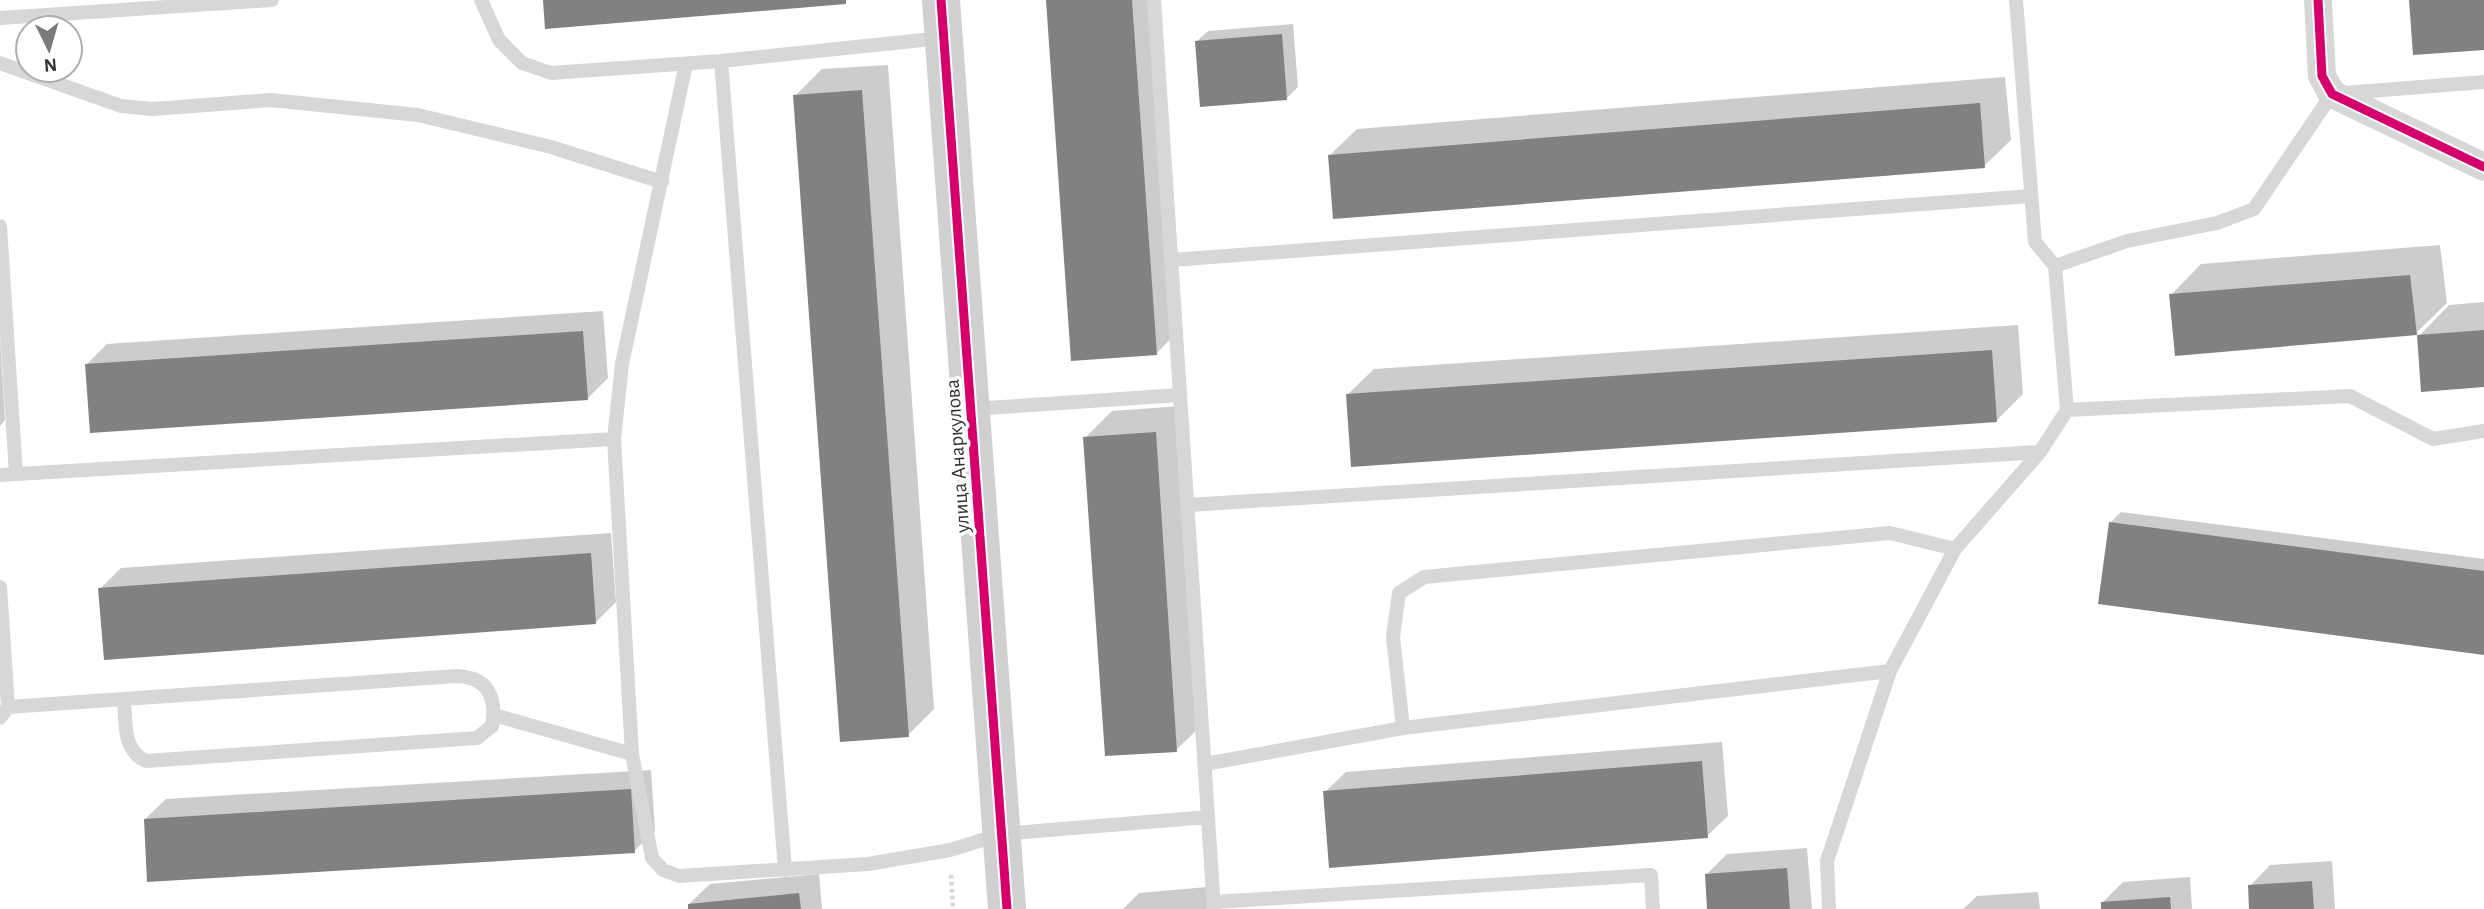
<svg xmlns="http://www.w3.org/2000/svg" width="2484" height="909" viewBox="0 0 2484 909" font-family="'Alegreya Sans',sans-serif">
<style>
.shadow{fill:#0003}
.building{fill:#818181}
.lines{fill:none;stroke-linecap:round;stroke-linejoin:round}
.path{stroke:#d6d6d6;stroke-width:4.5;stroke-dasharray:3.5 3.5;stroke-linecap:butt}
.lane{stroke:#d7d7d7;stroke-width:14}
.street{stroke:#d7d7d7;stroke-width:28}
.secondary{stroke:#d0d0d0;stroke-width:38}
.cycleway-casing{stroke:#fff;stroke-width:13}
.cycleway{stroke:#d6006c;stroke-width:9}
.labels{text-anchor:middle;stroke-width:7;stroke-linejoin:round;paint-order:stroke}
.street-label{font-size:21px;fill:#333;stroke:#fff}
</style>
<rect width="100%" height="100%" fill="#fff"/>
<path class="shadow" d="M1048,0H1160L1182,327L1156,354Z
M1293,24L1298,87L1287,98L1196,42L1208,31Z
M888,65L934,709L908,735L795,96L822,69Z
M2005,77L2011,140L1984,166L1330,155L1357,129Z
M2440,245L2447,303L2416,333L2171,295L2201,264Z
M2484,302V385L2419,336L2449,305Z
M603,311L608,378L587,399L87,364L107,344Z
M2018,325L2023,394L1996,421L1347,395L1374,369Z
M0,338L5,420L0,426Z
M1181,406L1203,724L1176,750L1085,438L1112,411Z
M2121,512L2484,559V653L2110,523Z
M611,533L616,602L595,623L100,589L121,568Z
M1722,742L1728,816L1707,836L1325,792L1346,772Z
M651,770L655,831L634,851L145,819L166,799Z
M1807,848L1812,909H1709L1707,874L1727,854Z
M2332,861L2335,909H2251L2250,886L2270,865Z
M819,874L822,909H690L689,904L710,884Z
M2190,877L2192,909H2103V902L2123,882Z
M1207,887L1208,909H1123L1139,893Z
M2038,892L2040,909H1963L1977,896Z"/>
<path class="building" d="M543,0H846V4L545,29Z
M1046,0H1132L1157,355L1071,361Z
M2409,0H2484V50L2413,55Z
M1282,34L1287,100L1200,107L1195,41Z
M862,90L909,737L840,742L793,95Z
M1980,103L1985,168L1333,219L1328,155Z
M2410,275L2417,335L2175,356L2169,294Z
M2484,330V387L2421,392L2417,335Z
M583,331L588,400L90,433L85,364Z
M1992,350L1997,422L1351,467L1346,394Z
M1156,432L1177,752L1105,756L1083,437Z
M2109,522L2484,571V655L2098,604Z
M591,553L596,624L104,660L98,588Z
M1702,761L1708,838L1329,868L1323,791Z
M631,789L635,853L147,882L144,819Z
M1787,868L1790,909H1707L1705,874Z
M2312,881L2314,909H2249L2248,885Z
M799,893L801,909H688V904Z
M2170,897L2171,909H2101V902Z"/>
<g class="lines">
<path class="path" d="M951,875L953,909"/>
<path class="lane" d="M481,0L499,40L522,63L551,73L721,61
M1154,0L1214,909
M2016,0L2035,242L2055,266
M0,18L272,0
M0,63L121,106L153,109L271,100L418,115L551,147L662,182
M2484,82L2332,94L2254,209L2217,223L2127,241L2055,266L2067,410L2350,396L2433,439L2484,431
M0,226L16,474
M1172,260L2031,196
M972,409L1180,395
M0,475L614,439
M1188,505L2040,452L2067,410
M0,587L8,707L0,718
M8,707L457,676C488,677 497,698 492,726L477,738L146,761C122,750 126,722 124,699
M494,715L632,754L652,858L663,870L679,876L868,864L950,850L1002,834L1208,817
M1403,728L1393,637L1399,593L1424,577L1890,533L1955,549
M632,754L614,439L622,364L686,64
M1205,764L1403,728L1890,671
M785,870L721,61L942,38
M1214,902L1651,875L1653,909
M1829,909L1827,861L1890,671L1955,549L2040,452"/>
<path class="street" d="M2318,0L2322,76L2332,94L2484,167"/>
<path class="secondary" d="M941,0L1007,909"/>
<defs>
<path id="cycleway" d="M941,0L1007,909
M2318,0L2322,76L2332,94L2484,167"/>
</defs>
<use href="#cycleway" class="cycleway-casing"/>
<use href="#cycleway" class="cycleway"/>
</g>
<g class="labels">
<g class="street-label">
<text transform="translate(957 456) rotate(-94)" y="7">улица Анаркулова</text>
</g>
</g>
<g transform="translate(49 49) rotate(175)"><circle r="33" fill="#ffffff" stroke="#adadad" stroke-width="2"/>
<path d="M0-5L12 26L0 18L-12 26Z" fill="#7a7a7a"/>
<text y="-10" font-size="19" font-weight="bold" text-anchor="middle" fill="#333333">N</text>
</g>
</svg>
